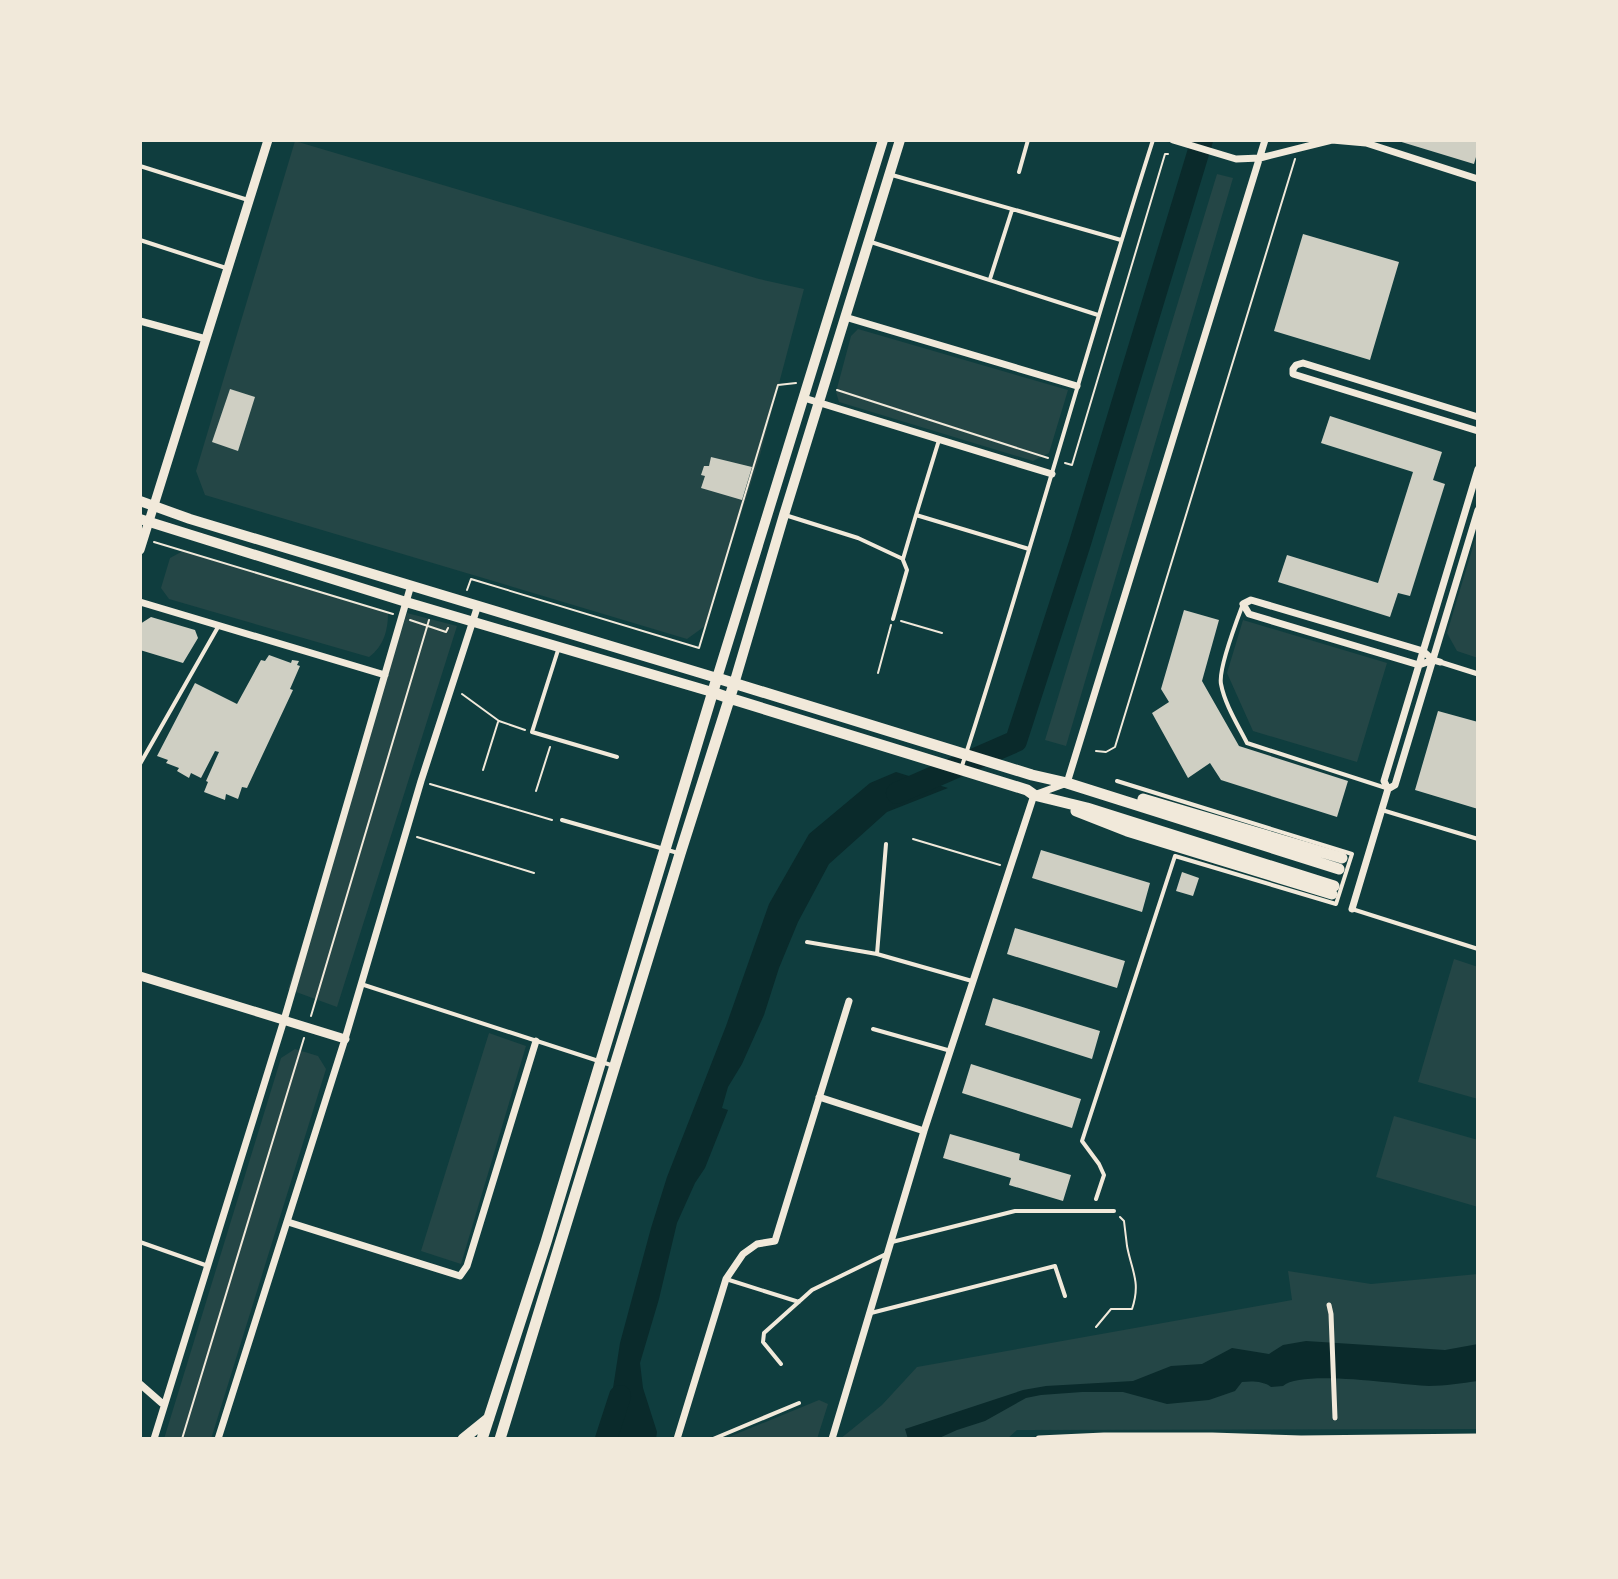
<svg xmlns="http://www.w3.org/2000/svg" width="1618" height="1579" viewBox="0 0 1618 1579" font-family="'Noto Sans',sans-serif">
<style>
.green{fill:#244646}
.water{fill:#0a2a2b}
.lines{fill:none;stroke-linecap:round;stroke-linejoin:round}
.river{stroke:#0a2a2b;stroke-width:22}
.building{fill:#cfcfc3}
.path{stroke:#f1e9da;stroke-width:2}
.service{stroke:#f1e9da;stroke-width:4}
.pedestrian{stroke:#f1e9da;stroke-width:5}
.minor{stroke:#f1e9da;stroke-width:7}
.tertiary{stroke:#f1e9da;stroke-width:9}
.secondary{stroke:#f1e9da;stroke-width:10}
.primary{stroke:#f1e9da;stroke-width:11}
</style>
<rect width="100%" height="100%" fill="#0f3d3e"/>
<path class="green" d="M295,141L759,279L804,289L760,455L705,626L687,639L205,495L196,471Z
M1217,174L1233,178L1066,746L1045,740Z
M858,329L1068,390L1049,453L1033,461L839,402L836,392L851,336Z
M1478,530V658L1457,651L1447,633Z
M183,551L388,613C388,630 384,646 369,657L169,599L161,588L170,558Z
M407,613L457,626L337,1007L288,989Z
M1243,620L1387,663L1357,762L1253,731L1227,673Z
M1454,959L1478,967V1099L1418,1082Z
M489,1033L526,1046L461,1264L421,1251Z
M295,1049L318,1056L326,1069L211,1439H164L281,1058Z
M1394,1116L1478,1140V1207L1376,1177Z
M1288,1271L1371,1284L1478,1274V1429L1017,1430L1007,1439H840L882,1405L917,1367L1292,1300Z
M819,1400L828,1404L817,1439H724Z"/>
<path class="water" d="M896,772L948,788L887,812L829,864L798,922L779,968L764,1015L742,1064L728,1087L722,1108L728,1110L705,1168L695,1183L677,1223L659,1299L640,1363L643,1388L657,1432L656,1439H614L609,1414L620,1343L651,1228L667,1177L726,1026L769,904L809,834L870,783Z
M1306,1341L1445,1350L1478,1344V1381C1462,1383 1445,1386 1429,1386C1400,1385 1302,1369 1283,1386L1271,1387C1264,1381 1251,1381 1242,1382L1235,1391L1209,1400L1167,1404L1123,1392H1082L1041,1395L1026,1398L985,1421L957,1430L937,1439H908L905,1429L1023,1390L1046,1386L1133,1381L1171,1366L1202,1364L1232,1348L1269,1354L1283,1345Z"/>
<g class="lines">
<path class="river" d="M897,793L1016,741L1080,543L1202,140
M606,1439L620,1396"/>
</g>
<path class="building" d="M1395,140H1478V150L1474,164Z
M1303,234L1399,262L1370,360L1274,331Z
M230,389L255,397L238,451L212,442Z
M1330,416L1442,452L1433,480L1445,484L1410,596L1398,593L1390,617L1278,582L1287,555L1378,583L1413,472L1321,443Z
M711,457L752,467L742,500L701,488L705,476L701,475L704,466H709Z
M1184,610L1219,620L1202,681L1239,746L1348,781L1337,817L1221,780L1210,763L1188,778L1152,713L1169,702L1161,689Z
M151,617L195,630L198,638L183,663L140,650V624Z
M269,655L291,663L292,660L299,661L297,665L300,666L290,689L293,690L247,788L242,787L238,799L226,794L225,800L204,792L208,782L206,781L219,752L215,751L201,778L191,773L189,778L177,771L179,768L166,763L168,760L157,756L195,683L237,704L261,660L265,661Z
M1438,711L1478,722V809L1415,790Z
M1041,850L1150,883L1142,912L1032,878Z
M1182,872L1199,878L1193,896L1176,891Z
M1015,928L1125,961L1117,988L1007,954Z
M993,998L1100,1031L1092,1059L985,1025Z
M971,1064L1081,1099L1072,1128L962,1093Z
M950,1134L1020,1154L1019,1160L1071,1175L1063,1201L1009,1185L1011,1178L943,1158Z"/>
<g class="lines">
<path class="path" d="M837,390L1048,458
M1065,463L1072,465L1165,154H1168
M154,542L393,614
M467,590L471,579L699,648L778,385L796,383
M410,620L446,632L448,628
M901,621L942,633
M878,673L891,625
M462,694L499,721L525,730
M1096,751L1106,752L1115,747L1295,159
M483,770L498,722
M430,784L552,820
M536,791L550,747
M417,837L534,873
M913,839L1000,865
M311,1016L429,620
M1096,1327L1111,1309H1132C1141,1282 1132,1272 1127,1246C1126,1238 1125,1229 1124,1221L1120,1217
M182,1439L304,1038"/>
<path class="service" d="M140,166L248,200
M1019,172L1028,140
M892,175L1121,240
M140,240L226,268
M871,242L1098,315
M990,279L1012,210
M939,440L916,515L1029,549
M785,515L858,538L903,559
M903,559L916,515
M1243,604C1237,620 1218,669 1221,684C1225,705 1238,725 1247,743L1386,788
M893,619L907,570L903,560
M559,647L532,732L617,757
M140,764L218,627
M961,769C1029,561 1086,349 1153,140
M1382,810L1478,839
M562,820L678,853
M886,844L877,954L972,981
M1352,909L1478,949
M807,942L877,954
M361,984L614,1066
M873,1029L951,1051
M1096,1199L1104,1175L1099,1164L1082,1141L1175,856L1336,904L1352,854L1117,781
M140,1242L208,1266
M892,1242L1015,1211H1114
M726,1279L799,1302
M871,1313L1055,1266L1065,1296
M781,1364L763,1342L764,1333L812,1290L886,1254
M713,1439L799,1403"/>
<path class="pedestrian" d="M1440,662L1478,674
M1329,1305L1331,1314L1335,1418"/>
<path class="minor" d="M1173,140L1236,159L1260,158L1332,140L1366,143L1478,179
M845,317L1077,386
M140,321L206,339
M804,398L1052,474
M1478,417L1303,363L1296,365L1293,369V374L1478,431
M140,602L385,675
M1433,660L1419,665L1249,614L1243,604L1251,600L1423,651L1433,660L1440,662
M1388,789L1384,781L1478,469
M1352,909L1388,789L1395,785L1478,510
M819,1097L924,1131
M288,1222L460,1276L467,1266L536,1041
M140,1384L164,1405
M154,1439L284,1020L411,585
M218,1439L345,1039L421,781L478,605
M677,1439L726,1279L743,1254L757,1244L775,1241L849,1001
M832,1439L924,1131L1034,795L1067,783L1265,140
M1039,1439L1104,1436H1212L1301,1439L1478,1437"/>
<path class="tertiary" d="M140,550L268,140
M140,976L345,1039"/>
<path class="secondary" d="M140,501L190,519L717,678L883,140
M140,519L406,602L712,692
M734,684L784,515L900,140"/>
<path class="primary" d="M712,692L729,698L1027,790L1034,795L1087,808L1334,886
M1143,799L1342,858
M1076,811L1127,831L1332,894
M463,1439L489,1418
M482,1439L546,1242L717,678L1032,775L1067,783L1339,869
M500,1439L680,854L734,684"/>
</g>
<rect width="1618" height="1579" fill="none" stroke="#f1e9da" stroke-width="284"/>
</svg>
